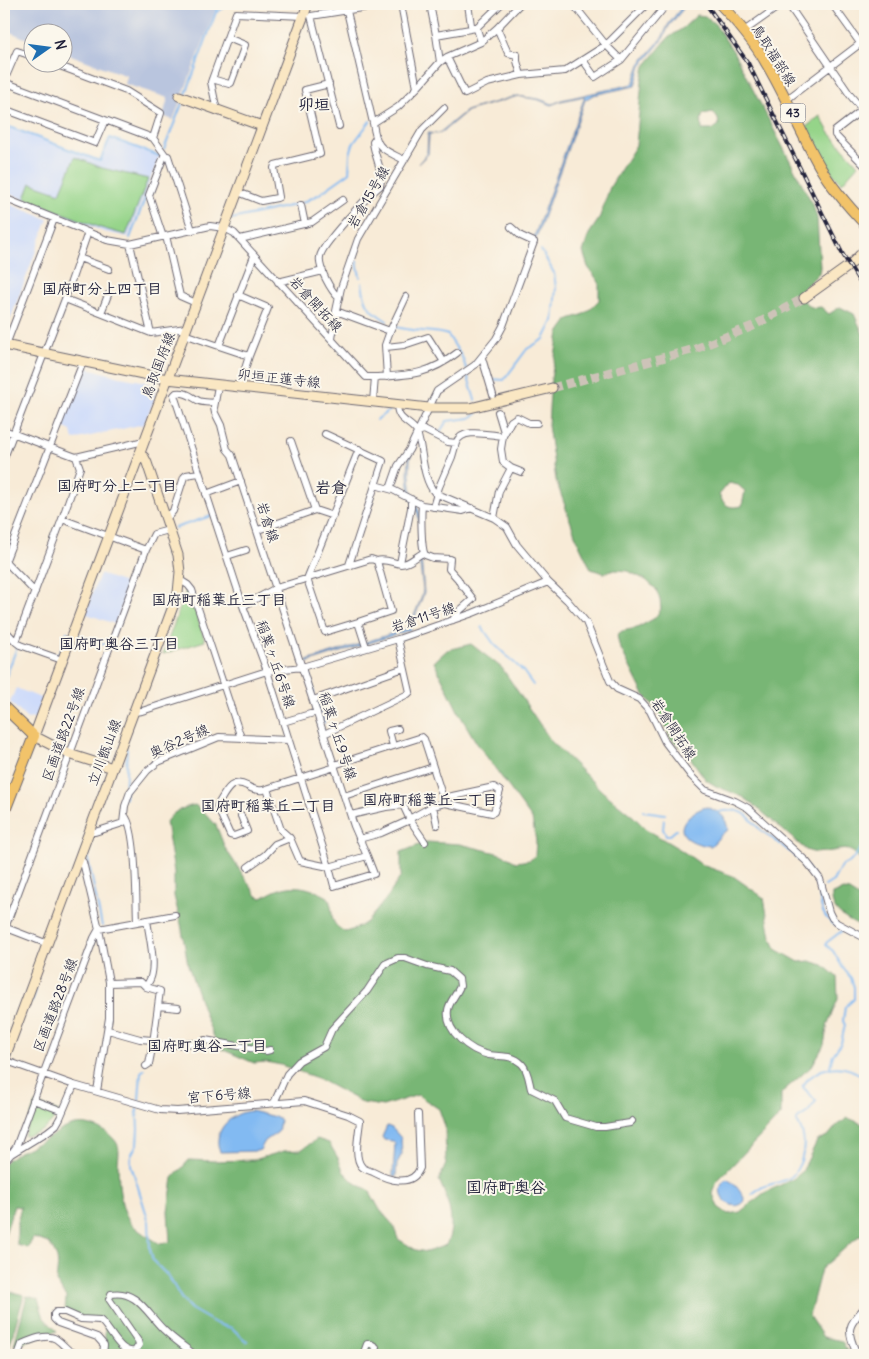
<svg xmlns="http://www.w3.org/2000/svg" width="869" height="1359" viewBox="0 0 869 1359" font-family="Delius,'Klee One',sans-serif">
<style>
.built{fill:#cedbfa}
.industrial{fill:#b9c5de}
.green{fill:#95d489;stroke:#5c7b62}
.forest{fill:#78b675;stroke:#4d6c58;fill-rule:evenodd}
.water{fill:#82baf2;stroke:#526e96}
.lines{fill:none;stroke-linecap:round;stroke-linejoin:round}
.stream{stroke:#82baf2;stroke-width:2}
.secondary-tunnel{stroke:#cdc3b8;stroke-width:9;stroke-dasharray:9 4.5;stroke-linecap:butt}
.street-casing{stroke:#6d6872;stroke-width:8}
.secondary-casing{stroke:#6d6872;stroke-width:11}
.primary-casing{stroke:#6d6872;stroke-width:12}
.street{stroke:#fff;stroke-width:6}
.secondary{stroke:#fae7c3;stroke-width:9}
.primary{stroke:#f2c36a;stroke-width:10}
.rail-casing{stroke:#22223b;stroke-width:4}
.rail{stroke:#fbf7ec;stroke-width:2;stroke-dasharray:5.5;stroke-linecap:butt}
.labels{text-anchor:middle;stroke-width:4;stroke-linejoin:round;paint-order:stroke}
.shield{fill:#fbf7ec;stroke:#636270;stroke-width:1}
.shield-label{font-size:12px;font-weight:bold;fill:#22223b}
.street-label{font-size:14px;fill:#22223b;stroke:#fbf7ec}
.neighbourhood-label{font-size:15px;font-weight:bold;fill:#22223b;stroke:#fbf7ec}
.quarter-label{font-size:16px;font-weight:bold;fill:#22223b;stroke:#fbf7ec}
</style>
<rect width="100%" height="100%" fill="#fbf7ec"/>
<filter id="ink" filterUnits="userSpaceOnUse"><feTurbulence type="fractalNoise" baseFrequency=".02" numOctaves="2"/><feDisplacementMap in="SourceGraphic" scale="10" xChannelSelector="R" yChannelSelector="G"/><feConvolveMatrix kernelMatrix="1 2 1 2 8 2 1 2 1" color-interpolation-filters="sRGB"/></filter>
<filter id="wash" filterUnits="userSpaceOnUse"><feTurbulence type="fractalNoise" baseFrequency=".0096" numOctaves="4" result="noise"/><feDisplacementMap in="SourceGraphic" scale="20" xChannelSelector="R" yChannelSelector="G"/><feGaussianBlur stdDeviation="1.12" result="paint"/><feColorMatrix in="noise" values="0 0 0 0 0 0 0 0 0 0 0 0 0 0 0 0 0 1.4 0 .05"/><feComposite in="paint" operator="in"/></filter>
<g filter="url(#wash)">
<rect width="100%" height="100%" fill="#f8ebd7"/>
<path class="built" d="M4,126L100,162L111,139L159,157L128,237L104,232L4,191Z
M4,202L48,219L4,336Z
M88,368L120,377L142,381L153,385L155,389L154,401L144,424L73,440L71,431L60,426L82,370Z
M100,574L130,585L115,624L84,613Z
M16,688L43,699L36,718L27,719L10,702Z"/>
<path class="industrial" d="M4,4H218L173,120L163,116L168,98L125,84L127,76L63,52L62,32H32V41L10,32L4,48Z"/>
<path class="green" d="M820,116L829,132L858,165L842,183L832,173L806,127Z
M75,157L102,168L148,179L126,235L101,228L25,198L31,183L60,193Z
M186,591H189L205,641L163,654Z
M35,1103L59,1112C49,1127 43,1133 24,1136Z"/>
<path class="forest" d="M697,15L705,16L715,24L733,51L813,205L817,218L820,267L819,273L799,293C805,303 809,310 821,307L829,314L840,307L854,314L865,338V868C862,862 858,856 853,852C843,844 823,858 806,850L753,804L743,797L716,786L706,780L684,749L671,739L659,711L644,695L619,645L617,635L622,631L637,628L655,618L661,609L660,600L656,589L646,580L628,571L615,570L604,573L591,569L577,540L556,480L548,425L551,379L559,333L569,319L582,315L589,310L599,300V282L588,267L583,252L589,234L599,219L610,187L636,145L642,80L645,66L668,38L683,28ZM713,112L718,119L719,125L712,130H702L701,120L703,114ZM729,483L738,485L745,491L742,506C729,509 725,506 719,495Z
M471,644L502,668L551,741L603,792L634,817L646,829L681,850L702,865L733,876L764,898L771,937L776,949L799,962L810,961L823,965L837,977L838,999L828,1023L824,1045L812,1066L781,1093V1115L717,1181L713,1194L718,1207L728,1214L740,1212L764,1193L793,1179L802,1172L817,1141L829,1135L837,1125L848,1118L865,1125V1233L859,1236L821,1269L809,1316L823,1337L842,1341L849,1355H105V1323L81,1318L65,1311L66,1297L56,1282C58,1262 60,1260 49,1243L33,1238L28,1248L17,1245V1222L21,1207L14,1206L4,1237V1163C12,1153 37,1145 50,1137C71,1123 83,1120 106,1132C110,1135 117,1141 118,1146C120,1152 118,1159 118,1165C119,1184 119,1209 132,1224C139,1232 151,1238 160,1244L170,1242L168,1211L173,1178L189,1160L213,1161L254,1160L284,1151L301,1150L317,1139L329,1143L338,1158L343,1171L355,1183L369,1190L380,1210L393,1225L398,1239L416,1250L427,1252L446,1245C457,1224 448,1200 439,1180L446,1164L445,1126L439,1109L418,1095L383,1106L363,1103L317,1078L281,1065L266,1062L254,1063L219,1048L207,1021L188,965L181,924L174,896V872L166,822C173,811 182,808 195,805L205,813L216,825L225,848L257,896L262,898C286,882 304,884 328,897C336,915 326,921 345,932L355,929L367,922L389,895L401,876V852L427,842L460,844L501,854L516,862L530,860L535,856L536,841L532,819L476,742L460,715L434,662L447,650Z
M843,890L849,891L865,901V929C850,921 830,914 832,894Z
M4,1290L24,1295L7,1355H4Z
M27,1296L38,1299L44,1318L57,1331L21,1343L18,1345H14Z"/>
<path class="water" d="M684,4H687L669,26L663,39L641,66L635,86L593,95L585,100L535,241L533,240L585,96L561,101L551,105L539,100L518,96L467,111L441,133L429,134L428,154L418,164L427,153L428,133L438,134L466,111L516,96L539,99L553,104L561,100L633,84L640,64L662,38L668,25Z
M416,439L410,459V475L412,496L420,513V545L424,593L410,630L306,663L304,662L409,628L422,596L423,589L418,550L419,531L418,514L410,497L408,474L409,453Z
M707,807C721,814 725,814 728,830L723,833L711,846C694,845 670,834 689,816C694,812 701,808 707,807Z
M251,1111L275,1117L280,1120L278,1132L265,1141L260,1150L257,1151L220,1152C211,1131 232,1112 251,1111Z
M387,1126L392,1128L401,1138L402,1154L397,1163L396,1177H393V1174L395,1143L393,1141L384,1140L382,1137Z
M727,1179C734,1183 743,1193 745,1201C732,1216 709,1191 727,1179Z"/>
<g class="lines">
<path class="stream" d="M217,12L230,4
M186,94L219,4
M4,125L100,161L110,138L160,156
M164,149L183,101
M302,203L318,195L349,173L350,154L353,144L370,121
M232,219L299,204
M130,238L146,196
M357,261L360,277
M362,283C365,305 368,309 387,321
M394,326C412,333 431,329 448,335L462,357L466,368
M467,374L475,400
M490,379L504,380L527,349L544,339L553,321L556,288L554,273L541,250
M376,420L390,410
M438,435L447,421L470,418L477,414
M175,528L211,516
M482,627L494,644L523,671L533,685
M77,635L106,645
M55,655L59,654L67,632
M308,670L314,693
M4,682L17,647
M317,702L324,723
M125,799L127,749
M643,811L665,814
M715,813C723,811 733,809 741,812C751,816 753,824 761,830C777,842 805,860 814,878C824,896 815,913 835,925
M664,820L663,829L666,835H670L676,830
M87,855L102,926
M825,886L833,881L841,866L851,861L865,843
M847,932L865,943
M32,1002L36,990
M830,1066L833,1055L841,1043L845,1025L843,1021L845,1007L854,999V987L851,978L843,968L833,951L826,945V943L843,930
M139,1100L141,1072L145,1069
M137,1109L138,1129L137,1144L131,1155V1165L149,1222L150,1249L153,1261L169,1277L181,1298L191,1309L217,1324L232,1328L247,1342
M752,1194C763,1183 778,1185 791,1177C796,1173 798,1167 801,1161C806,1146 805,1133 796,1120L808,1112L816,1101L803,1087V1085C818,1065 842,1062 862,1076"/>
</g>
</g>
<g filter="url(#ink)">
<g class="lines">
<path class="secondary-tunnel" d="M552,388L695,349L753,326L804,298"/>
<defs>
<path id="street" d="M401,4L417,88L440,62L447,57L465,94L487,83L521,75L565,71L606,45L647,4
M430,4L436,35L476,28L501,4
M468,4L471,25L477,29L481,42
M573,4L606,45L621,60
M788,4L850,95L865,113
M832,4L865,50
M347,11L373,123C377,150 381,148 404,160
M497,28L520,4
M744,31L782,4
M436,35L440,62
M447,57L481,42L497,28L508,53L517,55V61L521,75
M583,60L595,77L621,60L667,4
M49,62L126,91L161,113L153,138
M212,79L229,84L231,83L245,45L228,38
M4,81L17,51L32,56
M4,82L153,138L166,156
M786,100L865,40
M4,109L95,143L105,120
M862,110L835,131V135L865,166
M217,111L211,82L236,13L303,16
M373,123L398,107L417,88
M339,126L311,16L387,4
M238,192L261,201L277,198L279,197L274,168L275,165L320,154L305,90L329,84
M4,198L107,240L130,244L210,226L224,228L234,233L366,377H375L373,402
M301,205L305,224
M166,236L180,296L196,303
M163,237L149,195L164,156H168L192,230
M240,239L312,222L343,200
M130,244L151,333
M859,257L865,266
M79,258L109,269
M278,282L323,271
M238,295L268,308L249,356
M339,298C331,291 318,268 320,257C321,245 368,196 380,186C384,171 374,156 373,142L376,138
M65,299L151,333L186,328
M336,311L341,288L358,239L422,130L444,108
M101,313L108,295
M184,334L219,346
M332,339L336,311L390,331L406,297
M6,345L54,219
M386,347L404,345L428,337L444,362
M482,358L493,395
M375,377C409,375 429,375 457,353
M387,377L385,345L390,331
M239,388L249,356L219,346L254,256
M215,403C210,402 204,403 199,401C190,396 187,392 176,393L174,395L243,606L267,671L329,867L367,856L354,826L232,455L227,449L221,425L215,413L214,408L218,386
M397,404C397,422 409,420 417,432C418,435 419,441 420,444C423,459 424,481 435,493L494,518L507,527L517,545L548,582L567,600L586,622L610,681L617,689L639,699L650,711L665,742L691,776L705,790L735,801L748,808L807,862L820,879L829,912L832,918L837,923L865,938
M498,412L504,432
M4,430L76,457L80,468L62,519L16,642L4,629
M417,432L424,430L448,442L456,443C462,427 489,435 503,436L511,421L517,417L529,423H537
M325,434L383,461L349,565
M503,436L501,449L503,462L511,468L521,472
M291,441L315,510
M76,457L144,441
M4,458L65,299L88,232
M375,485L393,490L422,505L463,511L472,508
M390,489L398,466L409,450L437,391L475,365L496,339L503,326L534,242L521,236L511,227
M206,494L241,481
M422,505C421,515 421,548 425,555L433,558L450,559L449,569L458,579L461,585L463,586L473,599L456,614L453,620
M433,507L439,487L452,457L456,443
M315,510L333,516
M494,518L499,491L511,468
M62,519L146,550
M166,519L173,511L184,477L186,475L199,473
M258,530L315,510
M227,556L246,550
M4,560L35,592
M5,562L83,362
M400,563L411,508V499
M180,580L188,585L192,590L241,738
M243,606L276,588L371,559L377,561
M358,622L325,632L307,579L359,449
M16,642L20,645L62,660
M366,647L358,622L391,611L377,561C385,558 393,563 401,564C410,564 416,556 423,553
M313,700L404,668
M134,712L142,711L267,671L302,667L398,639L473,613L548,582
M283,722L317,712
M324,734L408,694L410,692L398,639
M393,746L389,731L398,729
M334,765L422,737L424,739L443,798L445,803L492,813L494,812L500,791L494,787L443,798
M267,789L281,830L290,838L300,861L329,867L334,886L374,874L367,856
M344,796L433,767
M351,815L386,807L403,805L410,820L381,833L359,839
M125,816C137,830 136,902 137,922
M241,816L247,831L234,836L230,835L217,806C225,794 230,777 247,786C252,789 257,791 263,790L335,767
M437,825L433,806L445,803
M89,832H95L123,823L125,806L130,792L147,771L158,762L219,737L288,740
M425,842L410,820L411,818L433,806
M248,867L265,855L275,844L290,838
M4,927L48,944
M5,928L146,550L154,534L169,530
M109,983L141,982L146,987L160,991L153,1043L149,1064L146,1066
M145,986C160,975 149,937 147,920
M158,1006L178,1008
M108,1030L140,1039L153,1040L159,1046L196,1043
M205,1040L266,1051L270,1050
M4,1060L74,1085L160,1110L177,1111L304,1101L348,1115L360,1121C359,1133 353,1157 362,1167C364,1169 370,1171 373,1172C388,1180 412,1188 420,1168L418,1114
M97,1091L109,1018V982L99,929L175,915
M33,1100L63,1111
M274,1103L287,1074L299,1061L324,1047L332,1029L367,991L385,964L398,958H405L427,966L450,971L459,979L460,986C457,994 449,1002 448,1010C445,1032 470,1051 489,1055C501,1057 512,1054 522,1064C528,1070 529,1081 531,1089L555,1101L565,1118L596,1127H605L630,1123L632,1121
M4,1152L11,1154L16,1147L94,938L99,929L83,862L79,859
M4,1162L11,1154L47,1132L56,1125L60,1118L74,1085
M18,1355L22,1344C31,1340 47,1333 56,1339C69,1348 64,1351 82,1355
M103,1355L104,1345L97,1337L58,1323L54,1319V1314L56,1312H65L81,1319L100,1320C111,1329 119,1354 135,1351L139,1345L138,1341L109,1299L111,1294C137,1289 148,1315 164,1330C173,1339 185,1347 195,1355
M363,1355L367,1344H371L376,1347L374,1355
M857,1355C847,1329 846,1328 865,1307"/>
<path id="secondary" d="M179,96L262,126
M852,263L865,250
M804,298L846,268
M4,345L167,379L429,408H470L552,388
M113,768L69,754L34,736L308,4
M4,1060L178,593L180,572L178,555L147,463L144,457L139,454"/>
<path id="primary" d="M720,4C736,21 753,40 765,61C786,95 800,132 820,167C832,188 848,206 865,224
M4,707L34,736L4,813"/>
</defs>
<use href="#street" class="street-casing"/>
<use href="#secondary" class="secondary-casing"/>
<use href="#primary" class="primary-casing"/>
<use href="#street" class="street"/>
<use href="#secondary" class="secondary"/>
<use href="#primary" class="primary"/>
<defs>
<path id="rail" d="M706,4L748,63L842,253L865,291"/>
</defs>
<use href="#rail" class="rail-casing"/>
<use href="#rail" class="rail"/>
</g>
</g>
<g class="labels">
<rect class="shield" x="780.5" y="103.5" width="25" height="19" rx="4"/>
<g class="shield-label">
<text x="793" y="117">43</text>
</g>
<g class="street-label">
<text transform="translate(774 55) rotate(58)" y="5">鳥取福部線</text>
<text transform="translate(368 197) rotate(-60)" y="5">岩倉15号線</text>
<text transform="translate(316 304) rotate(47)" y="5">岩倉開拓線</text>
<text transform="translate(158 365) rotate(-69)" y="5">鳥取国府線</text>
<text transform="translate(279 378) rotate(6)" y="5">卯垣正蓮寺線</text>
<text transform="translate(268 522) rotate(72)" y="5">岩倉線</text>
<text transform="translate(423 617) rotate(-18)" y="5">岩倉11号線</text>
<text transform="translate(276 664) rotate(71)" y="5">稲葉ヶ丘6号線</text>
<text transform="translate(674 729) rotate(57)" y="5">岩倉開拓線</text>
<text transform="translate(63 734) rotate(-70)" y="5">区画道路22号線</text>
<text transform="translate(338 736) rotate(72)" y="5">稲葉ヶ丘9号線</text>
<text transform="translate(179 741) rotate(-24)" y="5">奥谷2号線</text>
<text transform="translate(104 752) rotate(-69)" y="5">立川甑山線</text>
<text transform="translate(55 1005) rotate(-69)" y="5">区画道路28号線</text>
<text transform="translate(219 1095) rotate(-5)" y="5">宮下6号線</text>
</g>
<g class="neighbourhood-label">
<text x="102" y="294">国府町分上四丁目</text>
<text x="117" y="491">国府町分上二丁目</text>
<text x="219" y="605">国府町稲葉丘三丁目</text>
<text x="119" y="649">国府町奥谷三丁目</text>
<text x="430" y="805">国府町稲葉丘一丁目</text>
<text x="268" y="811">国府町稲葉丘二丁目</text>
<text x="207" y="1051">国府町奥谷一丁目</text>
</g>
<g class="quarter-label">
<text x="314" y="110">卯垣</text>
<text x="331" y="493">岩倉</text>
<text x="506" y="1193">国府町奥谷</text>
</g>
</g>
<rect width="869" height="1359" fill="none" stroke="#fbf7ec" stroke-width="20"/>
<g transform="translate(48 48) rotate(76)"><circle r="24" fill="#fbf7ec" stroke="#a4a2a5"/>
<path d="M0-4L9 19L0 12L-9 19Z" fill="#1f6fb2"/>
<text y="-8" font-size="14" font-weight="bold" text-anchor="middle" fill="#22223b">N</text>
</g>
</svg>
